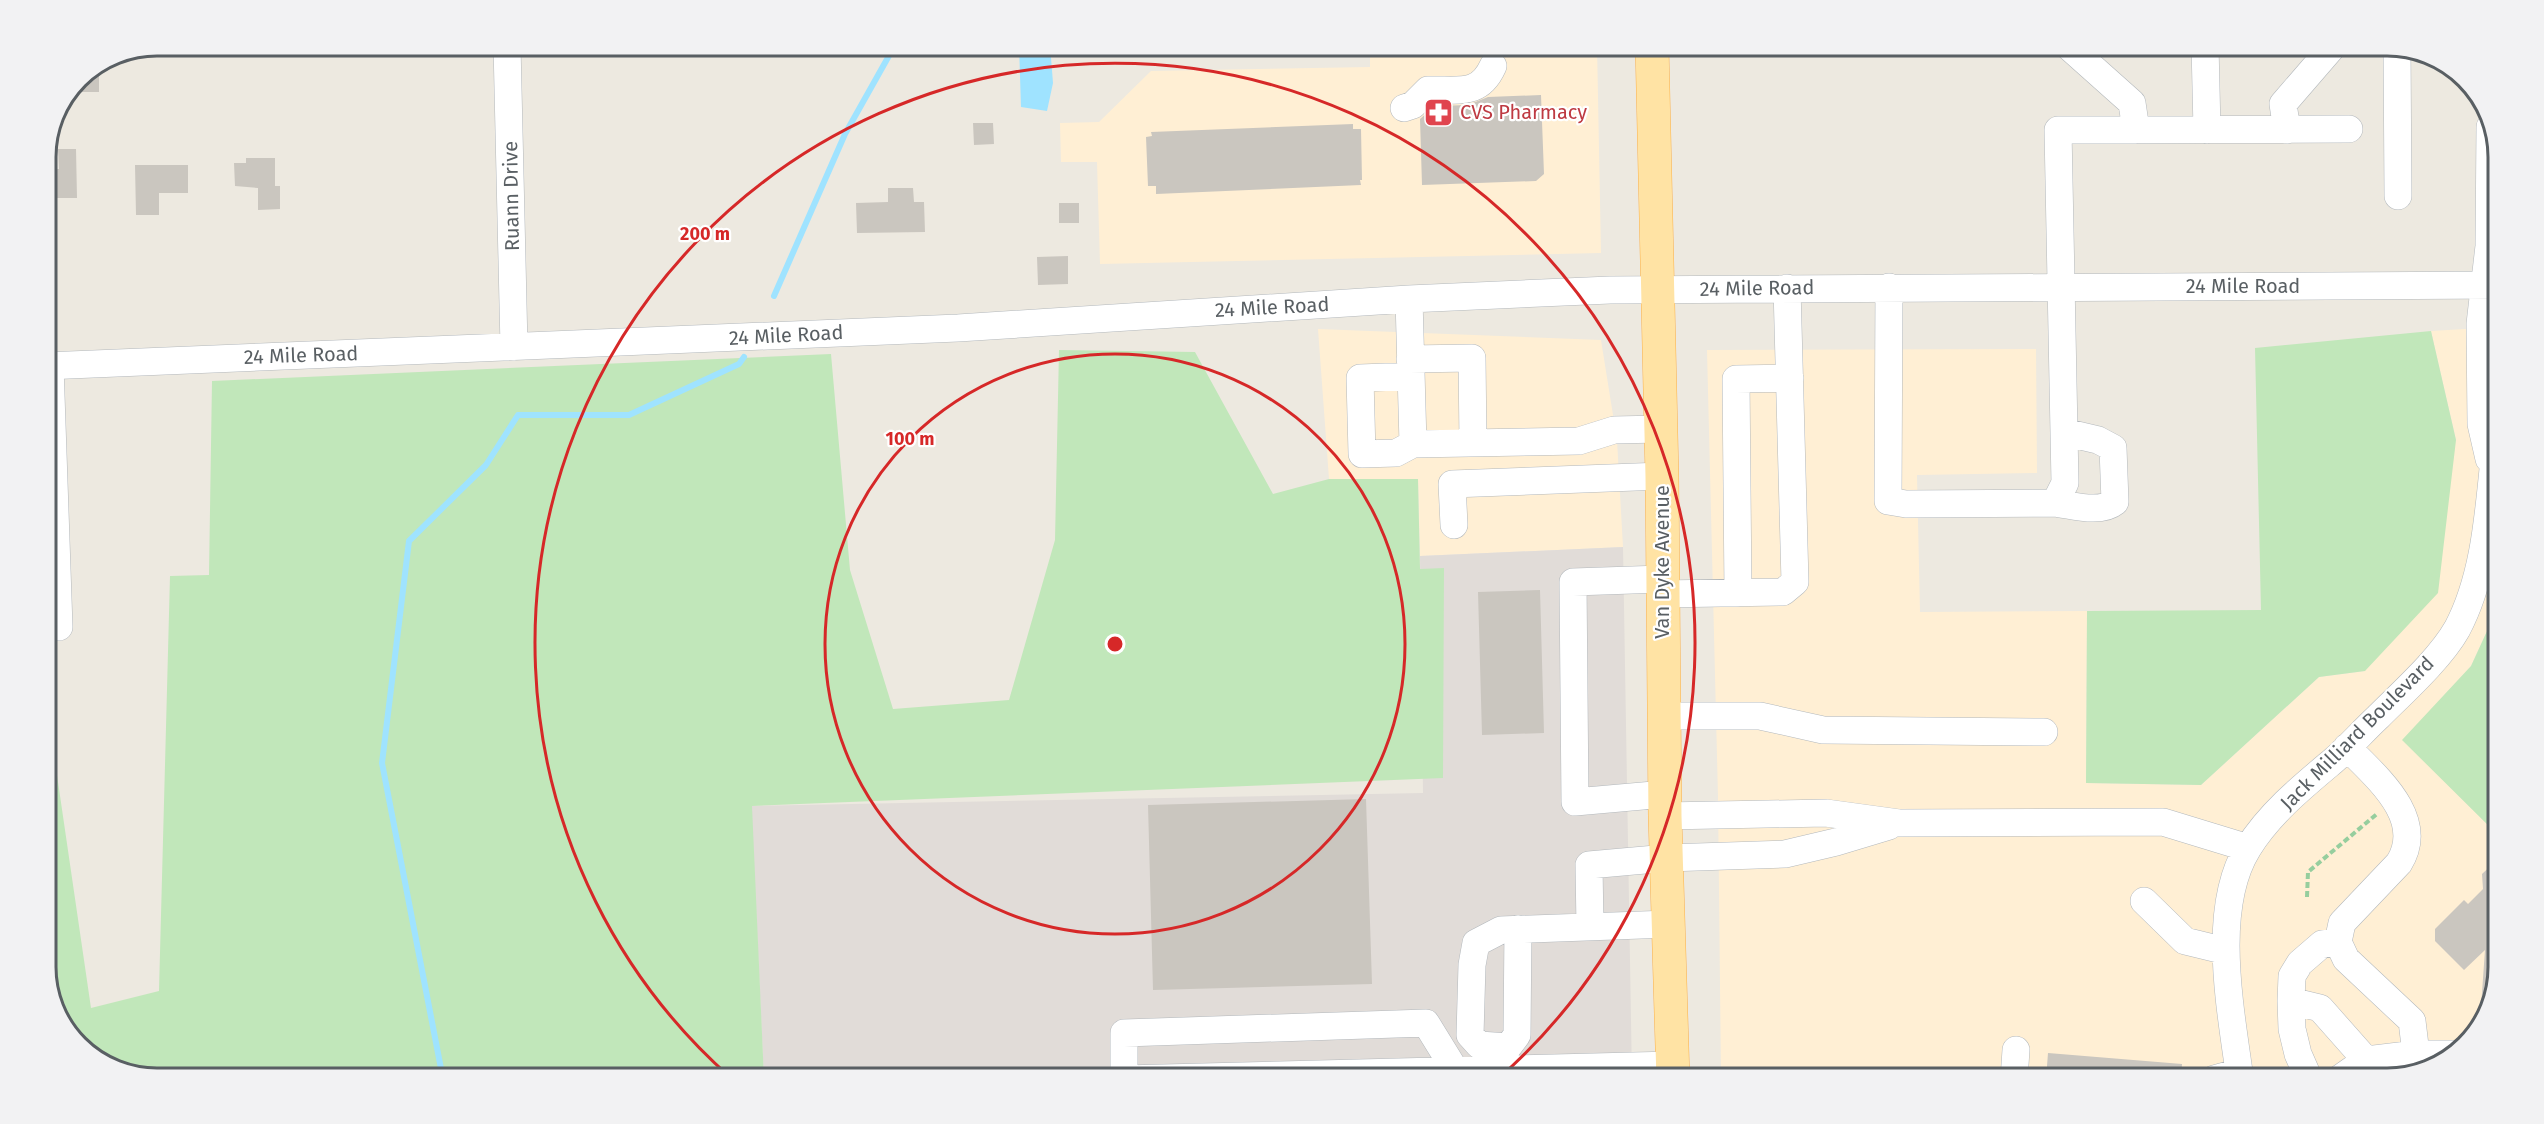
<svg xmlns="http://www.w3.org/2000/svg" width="2544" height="1124" viewBox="0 0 2544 1124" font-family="'Fira Sans',sans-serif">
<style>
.commercial{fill:#ffefd4}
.industrial{fill:#e1dcd8}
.green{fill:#c1e7ba}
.water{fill:#9fe3ff}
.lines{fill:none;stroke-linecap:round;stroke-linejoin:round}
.stream{stroke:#9fe3ff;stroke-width:6}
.building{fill:#cac6bf}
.minor-casing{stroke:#b3b8bc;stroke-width:28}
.major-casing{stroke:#fab14c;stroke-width:34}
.path{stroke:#96ce9e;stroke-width:4;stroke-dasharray:6 3;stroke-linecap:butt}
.minor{stroke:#fff;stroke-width:27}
.major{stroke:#ffe3a4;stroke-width:33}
.ring{fill:none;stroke:#d62828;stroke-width:3}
.labels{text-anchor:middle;stroke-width:4.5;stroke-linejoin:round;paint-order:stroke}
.health-label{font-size:20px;fill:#be3a42;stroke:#fff;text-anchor:start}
.street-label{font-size:20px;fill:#595f63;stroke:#fff}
.rim{fill:none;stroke:#595f63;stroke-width:3}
.centre{fill:#d62828;stroke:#fff;stroke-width:3}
.ring-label{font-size:18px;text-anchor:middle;font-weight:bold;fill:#d62828;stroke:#fff;stroke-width:4.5;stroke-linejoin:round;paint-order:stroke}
</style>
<rect width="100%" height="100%" fill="#ede9e0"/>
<path class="commercial" d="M1597,45L1601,253L1100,264L1097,162H1061L1060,123L1099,122L1151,71L1370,67V49Z
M2499,327V605L2471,666L2403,740L2499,836V967L2491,1010L2450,1060L2388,1079H1721L1718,797L1707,350L2036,349L2037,473L1917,475L1920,612L2087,611L2086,783L2201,785L2319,677L2365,671L2456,440L2431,331Z
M1318,329L1601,340L1617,440L1623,547L1420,556L1418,479H1329Z"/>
<path class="industrial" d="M1623,547L1632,1079H764L751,806L1423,793L1420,556Z"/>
<path class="green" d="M2431,331L2456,440L2438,593L2365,671L2319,677L2201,785L2086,783L2087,611L2261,610L2255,348Z
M1059,350L1195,352L1273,494L1329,479H1418L1420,569L1444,568L1443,778L752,806L764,1079H157L114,1071L68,1035L45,975V693L91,1008L159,991L170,576L209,575L212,381L831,354L850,570L893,709L1009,700L1055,540Z
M2499,605V836L2402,740L2471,666Z"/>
<path class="water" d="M1019,45H1050L1053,83L1047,111L1021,107Z"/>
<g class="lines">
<path class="stream" d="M774,296L845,134L895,45
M443,1079L382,763L409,541L486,465L518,415H629L739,364L744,357"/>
</g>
<path class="building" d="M99,64V92H71L78,78Z
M1541,95L1544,174L1536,181L1422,185L1420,119L1435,106L1468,105L1488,97Z
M973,123H993L994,144L974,145Z
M1353,124V129H1361L1362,180H1360L1361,185L1156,194V186H1148L1146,137L1152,136L1151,132Z
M58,149H76L77,198H45V169H59Z
M246,158H275V186H280V209L258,210V188L235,186L234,163H246Z
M135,165H188V193H159V215H136Z
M888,188H913L914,202H924L925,232L857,233L856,203L888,202Z
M1059,203H1079V223H1059Z
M1068,256V284L1038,285L1037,257Z
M1540,590L1544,733L1482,735L1478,592Z
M1366,799L1372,984L1153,990L1148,805Z
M2499,858V967L2491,1008L2481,1007L2485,950L2464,970L2435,941V929L2464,900L2468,904L2483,889L2482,874Z
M2048,1053L2182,1064L2181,1079H2046Z"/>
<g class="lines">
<defs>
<path id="minor" d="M507,45L514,347
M2067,45L2132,103L2136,130
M2205,45L2207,130
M2397,47L2398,196
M1404,108L1413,105L1428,90C1458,89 1479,97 1493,66
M2287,130L2283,104L2334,45
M1889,287L1888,501L1906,504L2055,503L2065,483L2058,130L2349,129
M1409,299L1413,444L1579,441L1614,430L1660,429
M1410,359L1472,358L1473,442
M45,366L958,328L1409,299L1610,290L2499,285
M50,366L59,627
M1411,376L1360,378L1362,454L1396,453L1413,444
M2489,459L2481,424L2480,324L2489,246L2490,127
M2055,503C2072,505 2100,514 2115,502L2113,448L2098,440L2064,432
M1454,525L1452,484L1662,476
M1662,579L1573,582L1575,802L1665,794
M1738,593L1736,379L1790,378
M1662,594L1783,592L1795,582L1787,288
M1664,716H1760L1823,730L2044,732
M2347,747C2376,777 2427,818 2399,863L2342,923L2338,942L2346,959L2412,1021L2416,1054H2454
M1665,816L1826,813L1899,823L2163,822L2248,848
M2144,901L2185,941L2226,951
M1590,927L1589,865L1667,858L1785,854L1836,842L1889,826
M1518,929L1517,1035L1508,1047L1479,1045L1470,1035L1472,965L1476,943L1501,930L1669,924
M2338,942L2322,944L2300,963L2292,976L2291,1001L2320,1008L2366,1060
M2291,1001L2292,1029L2298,1054L2309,1079
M1455,1070L1426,1023L1124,1033V1079L1673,1065
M2014,1079L2016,1050
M2214,1079L2239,1072
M2240,1079C2231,1011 2210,909 2248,848C2270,813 2302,787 2333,761C2349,747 2363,731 2378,717C2403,692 2440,659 2457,629C2487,573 2489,502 2496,440L2499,430
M2339,1079L2366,1060L2416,1054"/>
<path id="major" d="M1652,45L1662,476L1665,816L1673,1079"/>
</defs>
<use href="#minor" class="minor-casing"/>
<use href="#major" class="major-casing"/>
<path class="path" d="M2307,897L2308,872L2378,813"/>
<use href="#minor" class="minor"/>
<use href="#major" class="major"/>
</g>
<g class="ring">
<circle cx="1115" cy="644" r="290"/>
<path d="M731 1078A580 580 0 1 1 1499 1078"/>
</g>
<defs>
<symbol id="pharmacy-square" viewBox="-11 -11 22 22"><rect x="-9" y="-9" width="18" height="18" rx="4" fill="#e0444e" stroke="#fff"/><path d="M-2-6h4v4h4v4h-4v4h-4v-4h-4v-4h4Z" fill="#fff"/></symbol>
</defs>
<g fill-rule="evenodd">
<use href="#pharmacy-square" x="1422" y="96" width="33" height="33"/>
</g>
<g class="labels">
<g class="health-label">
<text x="1460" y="119">CVS Pharmacy</text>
</g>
<g class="street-label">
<text transform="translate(511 196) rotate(-91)" y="7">Ruann Drive</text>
<text x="2243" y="293">24 Mile Road</text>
<text transform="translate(1757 288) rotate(-1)" y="7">24 Mile Road</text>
<text transform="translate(1272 307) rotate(-3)" y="7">24 Mile Road</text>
<text transform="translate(786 335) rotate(-3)" y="7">24 Mile Road</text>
<text transform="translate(301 355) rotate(-2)" y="7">24 Mile Road</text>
<text transform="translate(1662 562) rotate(-90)" y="7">Van Dyke Avenue</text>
<text transform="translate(2357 733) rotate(-45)" y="7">Jack Milliard Boulevard</text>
</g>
</g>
<path d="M0 0H2544V1124H0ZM157 56H2387A101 101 0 0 1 2488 157V967A101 101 0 0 1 2387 1068H157A101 101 0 0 1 56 967V157A101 101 0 0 1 157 56Z" fill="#f2f2f3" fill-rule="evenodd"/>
<path class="rim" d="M157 56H2387A101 101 0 0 1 2488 157V967A101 101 0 0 1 2387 1068H157A101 101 0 0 1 56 967V157A101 101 0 0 1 157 56Z"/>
<circle cx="1115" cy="644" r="9" class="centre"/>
<g class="ring-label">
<text x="705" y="240">200 m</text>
<text x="910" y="445">100 m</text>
</g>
</svg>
